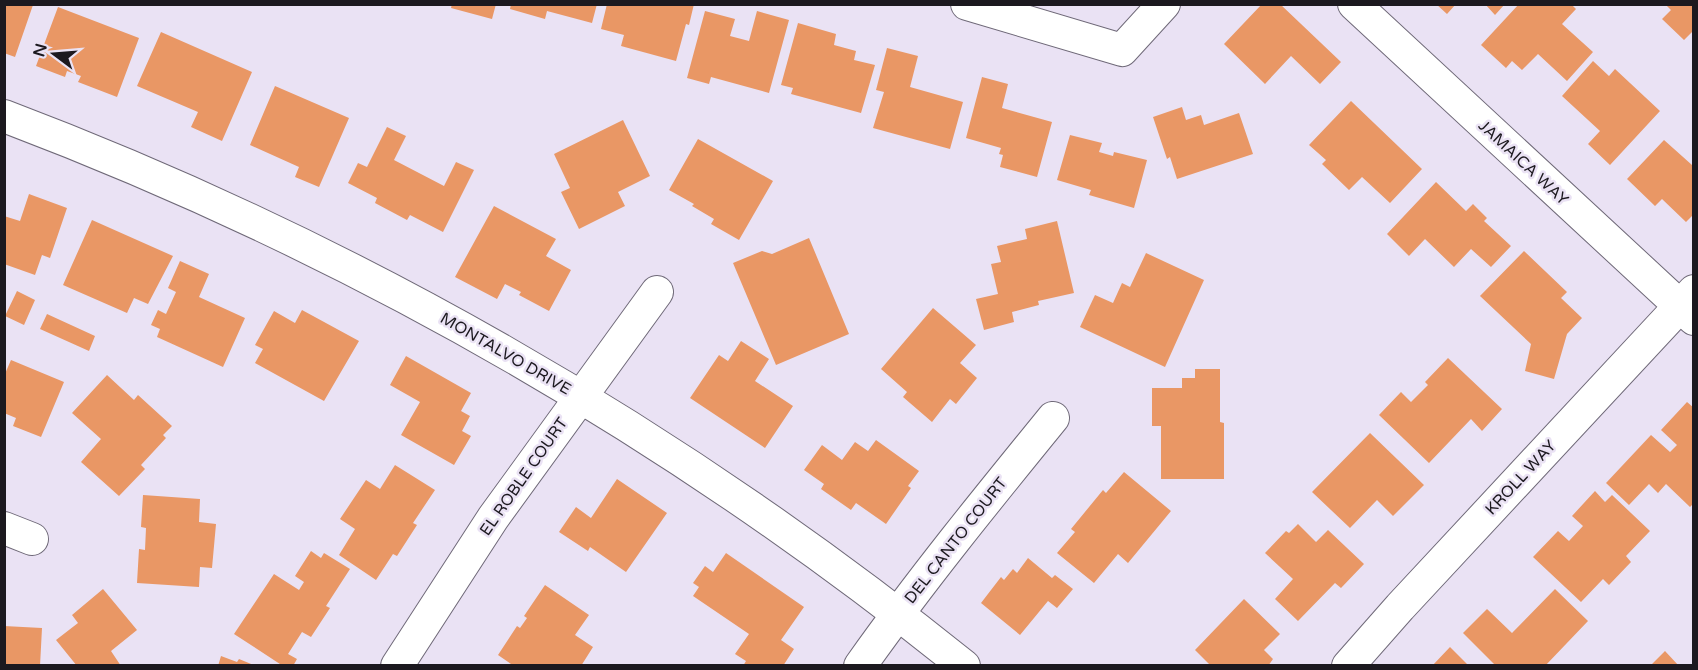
<svg xmlns="http://www.w3.org/2000/svg" width="1698" height="670" viewBox="0 0 1698 670" font-family="'Varela Round',sans-serif">
<style>
.building{fill:#e99765}
.lines{fill:none;stroke-linecap:round;stroke-linejoin:round}
.minor-casing{stroke:#6f6978;stroke-width:34}
.minor{stroke:#fff;stroke-width:32}
.labels{text-anchor:middle;stroke-width:5;stroke-linejoin:round;paint-order:stroke}
.street-label{font-size:16px;fill:#1c191f;stroke:#eae2f4}
</style>
<rect width="100%" height="100%" fill="#eae2f4"/>
<path class="building" d="M4,4L33,5L15,57L4,53Z
M452,4H496L492,19L451,8Z
M511,4H597L592,23L547,11L545,19L510,9Z
M607,4H694L689,25L686,24L676,61L621,46L624,35L601,29Z
M1262,4H1280L1341,62L1320,84L1291,56L1265,84L1224,44Z
M1436,4H1456L1447,14Z
M1485,4H1505L1495,15Z
M1519,4H1571L1576,9L1562,24L1593,52L1567,81L1538,54L1522,70L1512,61L1506,68L1481,45Z
M1665,4H1694V30L1684,40L1662,19L1671,10Z
M58,7L139,38L117,97L78,82L81,76L67,71L65,77L36,66Z
M705,11L735,19L730,36L749,41L757,11L789,20L769,93L711,77L709,84L687,78Z
M798,23L836,34L834,45L856,51L854,60L875,65L861,113L791,94L793,88L781,85Z
M161,32L252,72L222,141L191,127L198,112L137,86Z
M887,48L918,56L910,87L963,102L950,149L873,128L884,92L876,90Z
M1593,61L1609,76L1615,69L1660,111L1610,165L1588,144L1600,131L1562,96Z
M982,77L1008,84L1002,108L1052,122L1037,177L1000,167L1003,155L999,154L1001,148L966,138Z
M275,86L349,118L319,187L295,177L299,167L250,145Z
M1351,101L1422,169L1390,203L1362,177L1349,190L1322,164L1326,160L1309,145Z
M1182,107L1186,120L1201,115L1204,125L1239,113L1253,154L1177,179L1170,157L1167,159L1153,117Z
M623,120L650,176L618,192L625,206L579,229L561,192L570,188L554,154Z
M387,127L406,136L394,160L444,186L456,162L474,170L443,232L410,215L407,220L375,203L377,198L348,183L358,163L367,167Z
M1070,135L1102,143L1099,152L1113,156L1114,152L1147,160L1134,208L1089,195L1091,190L1057,180Z
M698,139L773,181L739,240L711,224L714,219L692,206L694,204L669,190Z
M1664,140L1692,165L1694,163V214L1686,222L1662,199L1655,206L1627,179Z
M1436,182L1466,211L1473,204L1487,218L1484,221L1511,246L1491,267L1471,249L1454,267L1425,239L1409,256L1387,234Z
M29,194L67,208L50,258L42,255L35,275L4,264V216L20,221Z
M494,206L556,239L546,256L571,270L549,311L519,295L521,292L505,284L497,299L455,277Z
M92,220L173,256L148,304L134,298L127,313L63,285Z
M1057,221L1074,293L1038,301L1039,305L1012,312L1014,322L984,330L976,299L998,294L991,264L1001,262L997,246L1027,239L1025,229Z
M809,238L849,334L776,365L733,263L762,251L772,254Z
M1524,251L1567,292L1561,298L1582,318L1567,334L1554,379L1525,371L1531,344L1480,296Z
M1146,253L1204,280L1165,367L1080,327L1095,295L1113,303L1122,283L1130,287Z
M180,261L209,274L199,297L245,318L223,367L157,337L160,329L151,325L158,310L166,314L176,292L168,288Z
M17,291L35,300L24,325L5,316Z
M933,308L976,345L960,363L977,378L956,404L950,399L932,422L903,397L907,392L881,369Z
M302,310L359,341L324,401L255,363L263,349L255,345L274,311L295,323Z
M47,314L95,336L89,351L40,329Z
M741,341L769,359L755,381L793,406L765,448L690,398L719,355L728,361Z
M406,356L471,393L461,411L470,416L462,431L471,436L454,465L401,435L420,402L390,385Z
M1448,358L1502,409L1482,431L1471,419L1429,463L1379,415L1401,392L1411,402L1428,385L1425,382Z
M11,360L64,382L41,437L13,426L16,418L4,413V376Z
M1195,369H1220V422L1224,423V479H1161V426H1152V388H1182V378H1195Z
M107,375L134,400L138,395L172,426L163,435L166,438L141,465L145,469L119,496L81,462L101,439L72,413Z
M1687,402L1694,408V503L1690,507L1666,484L1658,493L1649,484L1629,505L1606,483L1651,435L1670,452L1677,445L1661,430Z
M1370,433L1424,485L1393,516L1377,500L1350,528L1312,492Z
M876,440L919,471L908,486L911,488L886,524L856,503L851,510L821,489L824,484L804,470L822,445L842,460L855,442L868,451Z
M395,465L435,490L413,523L417,525L397,556L393,554L376,580L339,555L355,529L340,519L366,480L380,489Z
M1124,472L1171,511L1128,563L1118,554L1094,583L1057,553L1075,532L1071,529L1103,490L1106,493Z
M617,479L667,513L626,572L590,547L588,551L559,532L576,507L591,518Z
M1595,491L1605,502L1612,495L1650,531L1626,556L1631,562L1609,585L1603,579L1581,602L1533,557L1558,531L1569,541L1583,526L1572,516Z
M143,495L200,499L199,522L216,524L212,568L200,567L199,587L137,583L139,549L145,550L146,528L141,527Z
M1298,524L1316,542L1328,530L1364,564L1341,588L1335,583L1298,621L1275,599L1293,579L1265,553L1286,531L1289,533Z
M311,551L321,558L324,553L350,569L326,606L330,608L311,637L302,632L288,654L297,659L293,666H283L234,634L274,574L299,590L304,582L295,576Z
M726,553L804,607L781,640L794,649L783,666H743L746,661L735,654L749,634L693,596L699,587L693,583L705,566L713,572Z
M1028,558L1052,578L1055,575L1073,589L1057,608L1048,601L1020,635L981,603L1001,577L1004,580L1013,569L1017,573Z
M545,585L589,615L575,635L593,647L581,666H514L498,655L517,626L520,628L527,618L524,616Z
M103,589L137,630L111,651L121,666H77L56,640L78,623L72,615Z
M1555,589L1588,621L1545,666H1496L1463,633L1487,609L1512,633Z
M1244,599L1280,634L1264,650L1273,659L1268,666H1211L1195,650Z
M4,626L42,628L40,666H4Z
M1450,647L1469,666H1432Z
M1665,651L1679,666H1650Z
M221,656L237,662L239,659L256,666H218Z"/>
<g class="lines">
<defs>
<path id="minor" d="M967,4L1122,50L1164,4
M1354,4L1694,319
M4,116C353,248 673,432 964,666
M4,528L32,539
M397,666L493,518L657,292
M860,666C921,580 987,499 1053,418
M1348,666L1400,607L1694,291"/>
</defs>
<use href="#minor" class="minor-casing"/>
<use href="#minor" class="minor"/>
</g>
<g class="labels">
<g class="street-label">
<text transform="translate(1524 162) rotate(43)" y="6">JAMAICA WAY</text>
<text transform="translate(506 353) rotate(30)" y="6">MONTALVO DRIVE</text>
<text transform="translate(523 476) rotate(-55)" y="6">EL ROBLE COURT</text>
<text transform="translate(1520 477) rotate(-47)" y="6">KROLL WAY</text>
<text transform="translate(955 540) rotate(-52)" y="6">DEL CANTO COURT</text>
</g>
</g>
<rect width="1698" height="670" fill="none" stroke="#1c191f" stroke-width="12"/>
<g transform="translate(54 54) rotate(286)" stroke="#eae2f4" stroke-width="4.5" paint-order="stroke">
<path d="M0-4.5L10 22L0 15L-10 22Z" fill="#1c191f"/>
<text y="-9" font-size="16" font-weight="bold" text-anchor="middle" fill="#1c191f">N</text>
</g>
</svg>
